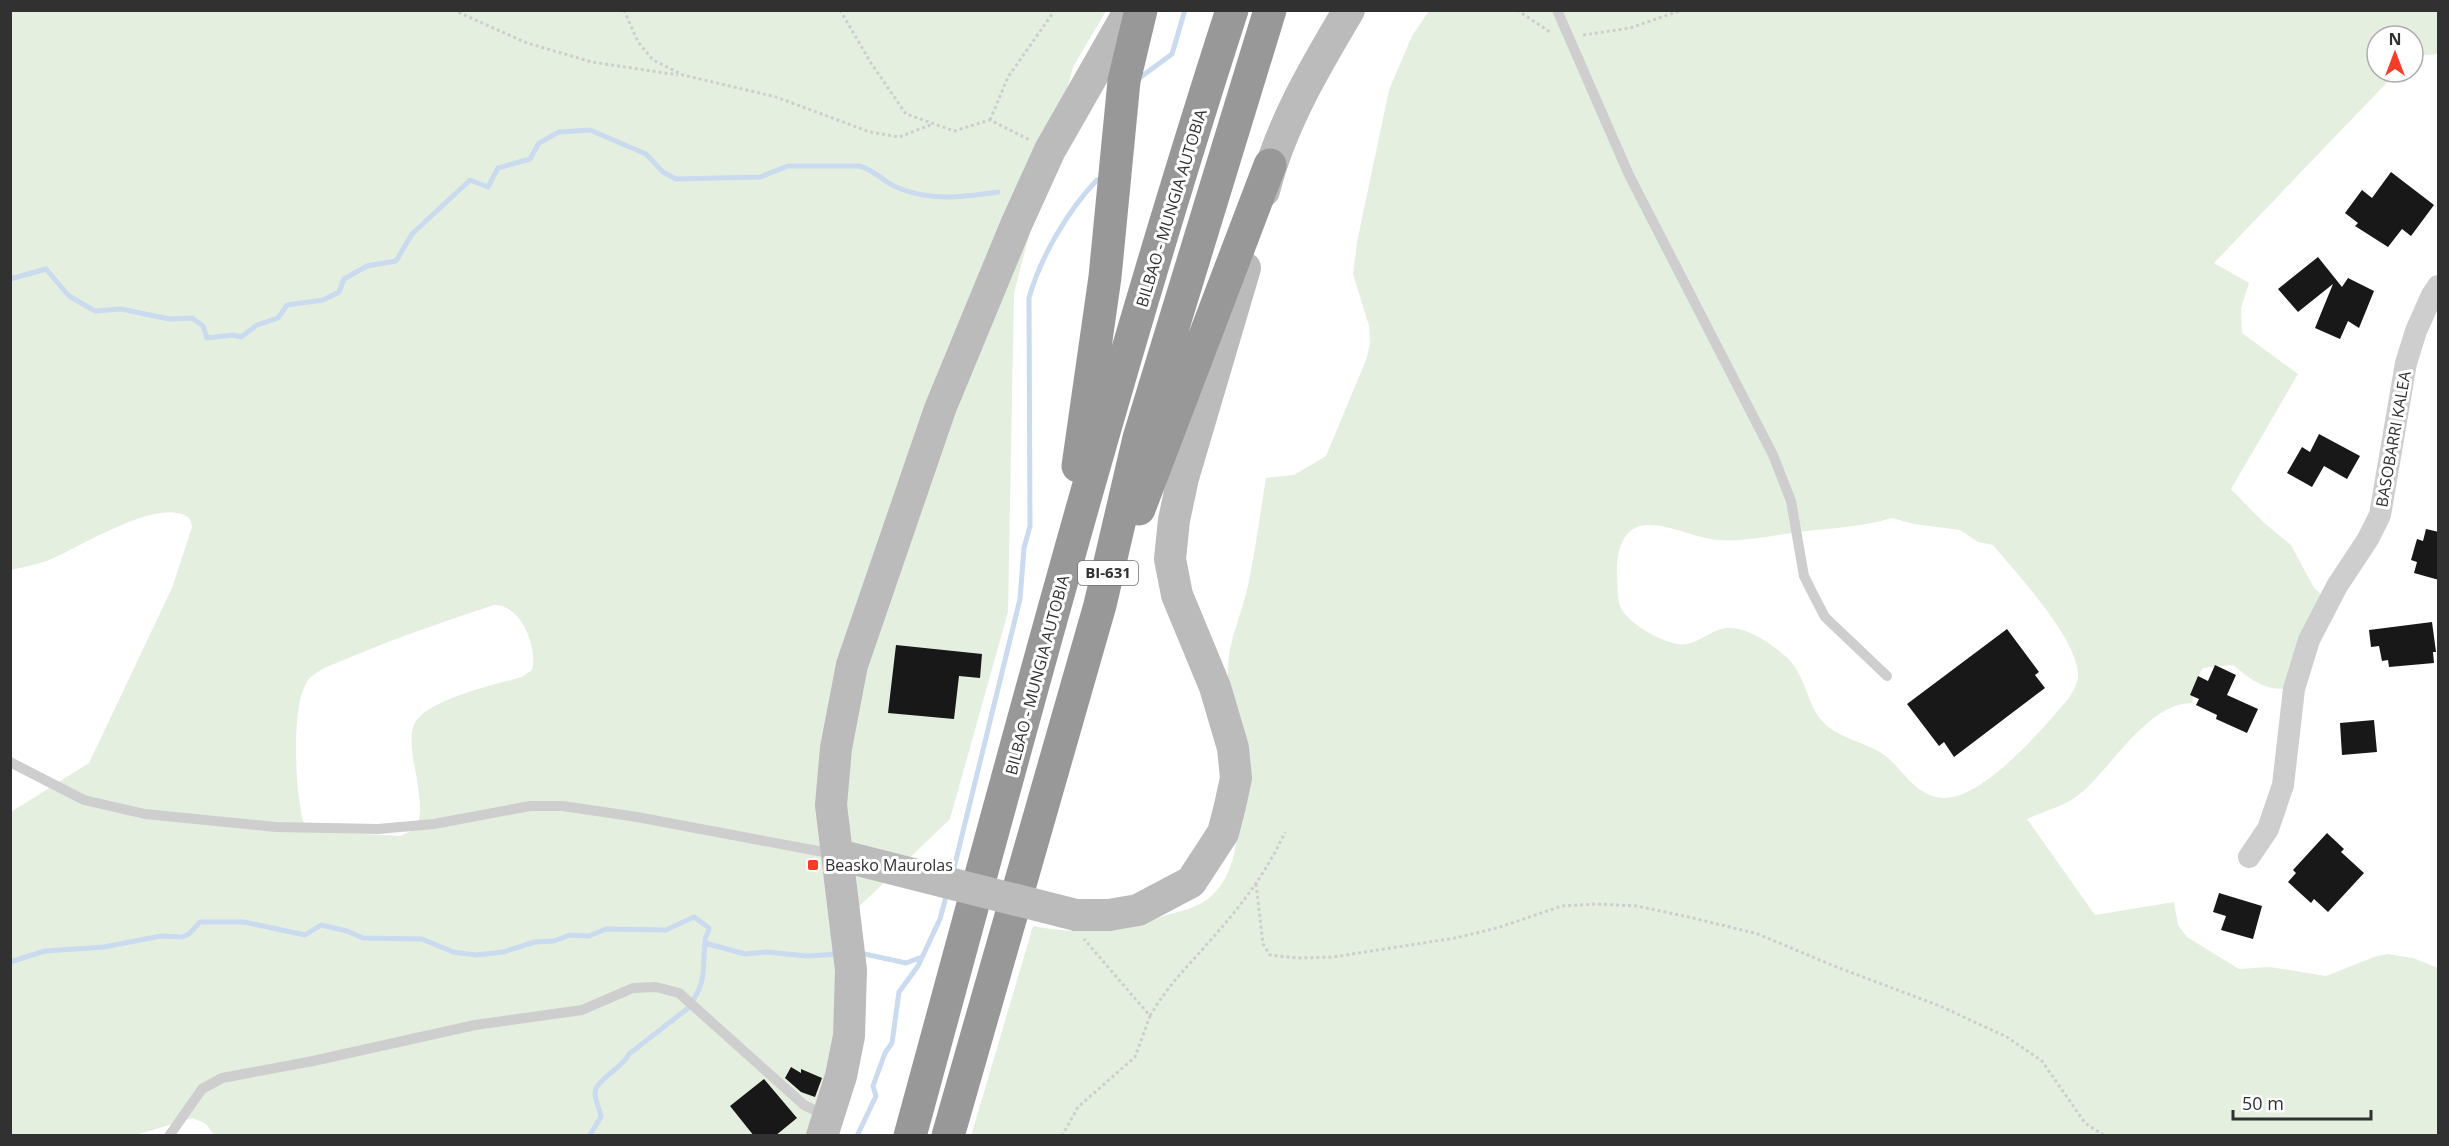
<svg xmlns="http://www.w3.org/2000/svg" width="2449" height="1146" viewBox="0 0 2449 1146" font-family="'Open Sans',sans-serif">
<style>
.green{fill:#e5efdf;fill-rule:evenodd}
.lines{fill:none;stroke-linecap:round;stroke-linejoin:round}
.stream{stroke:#cadaef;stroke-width:5}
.building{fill:#181818}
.path{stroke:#cecece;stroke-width:3;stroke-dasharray:3 3;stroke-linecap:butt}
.lane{stroke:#cecece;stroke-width:10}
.street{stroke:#cecece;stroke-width:22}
.secondary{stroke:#bbb;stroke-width:32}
.highway{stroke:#989898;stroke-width:33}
.secondary-bridge{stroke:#bbb;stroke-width:32}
.poi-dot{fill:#f33d29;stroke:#fff;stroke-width:2}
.labels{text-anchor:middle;stroke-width:6;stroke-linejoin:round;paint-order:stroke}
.shield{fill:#fff;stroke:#6f6f6f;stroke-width:1.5}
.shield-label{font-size:15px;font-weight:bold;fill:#313131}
.street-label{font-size:16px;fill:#313131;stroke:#fff}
.poi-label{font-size:16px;fill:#313131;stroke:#fff;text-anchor:start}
</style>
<rect width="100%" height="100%" fill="#fff"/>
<path class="green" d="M10,11H1106L1073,67L1014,293L1008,612L950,819L841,924L829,1135L215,1136L206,1124L193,1118L136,1135H11V812L89,763L172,588L192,527L190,519C162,493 76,550 47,561C35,565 22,567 11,570ZM494,605C521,604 538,648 532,670L522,677C497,684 423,700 414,725C408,741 414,762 417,779C419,797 423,813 416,829L400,836L306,831C295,803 289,699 310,678C321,667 338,663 351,657C398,637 446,621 494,605Z
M1429,11H2438V54L2413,56V36H2377V72H2397L2214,263L2249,283L2241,308L2242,333L2298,374L2231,489L2262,521L2291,545L2314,588L2322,595L2289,688C2266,692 2250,679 2233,665L2203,668L2196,680L2192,703C2148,703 2112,767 2081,793C2066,806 2044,811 2027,819L2095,915L2174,902L2178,925L2187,937L2239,969L2270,967L2326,976L2374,957L2387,954L2413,958L2438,968L2437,1135L971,1136L1033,926C1082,935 1120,932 1167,915C1181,911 1198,907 1209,898C1266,852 1220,720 1229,656C1232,634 1242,611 1247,590C1255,553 1260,515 1266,478L1294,475L1326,456L1366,360L1370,344L1369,326L1353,274L1357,242L1389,90L1412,36ZM1892,518L1914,524L1960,530L1978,542L1993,545C2018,575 2074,635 2078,672C2079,682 2074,690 2069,698C2045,726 1977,808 1936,797C1912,791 1902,768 1883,754C1865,742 1837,738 1822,721C1805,701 1806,672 1783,654C1770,643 1748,628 1730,628C1715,627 1702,641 1687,644C1670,648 1628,624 1621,608C1616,597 1618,582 1617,571C1617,557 1620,537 1633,529C1653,516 1695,539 1718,540C1743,542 1767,536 1792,533C1825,528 1860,528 1892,518Z"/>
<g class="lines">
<path class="stream" d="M1138,79L1172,54L1185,10
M10,279L46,269L69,296L95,311L121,309L169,319L192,318L203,326L207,338L233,335L241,337L257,325L278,318L287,305L323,300L339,292L344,279L367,266L396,261L412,234L470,180L488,187L498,168L530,159L539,143L559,132L590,130L646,154L663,172L676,179L760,177L788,166H859C873,169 883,181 896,187C930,202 963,197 998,192
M953,872L1020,599L1024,548L1030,526L1029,298C1040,258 1068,210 1097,180
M705,943L745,954L767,952L807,956L839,954
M860,953L906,963L919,958
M10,962L45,951L104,947L161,936L182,937L189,934L200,922H244L305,935L321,925L347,931L363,938L422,939L453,952L476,955L503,952L535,942L554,941L570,935L589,936L606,929L666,930L694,917L709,928C709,933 705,936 705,941C702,972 708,981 687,1009L629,1054C623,1068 596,1079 595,1093C595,1101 600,1109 601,1117L589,1136
M857,1136L876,1096L873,1086L885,1053L892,1043L899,992L918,966L940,919L947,893"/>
</g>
<path class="building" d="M2391,172L2434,205L2411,236L2402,229L2388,247L2355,226L2358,223L2345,213L2362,190L2372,198Z
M2318,257L2342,287L2348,278L2374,291L2359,328L2348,321L2340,339L2315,328L2333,284L2298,312L2278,289Z
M2319,434L2360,456L2347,479L2324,466L2312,487L2287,473L2302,447L2310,452Z
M2426,529L2439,532V580L2414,573L2417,562L2411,560L2417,539L2423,541Z
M2432,622L2436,652H2433L2434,663L2389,667L2388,660L2382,661L2379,646L2371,647L2369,630Z
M2007,629L2039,672L2035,675L2045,688L1954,757L1944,742L1939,746L1907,704Z
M896,645L982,654L980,678L959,676L954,719L888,713Z
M2215,665L2236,675L2227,695L2258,709L2247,733L2216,719L2217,715L2196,705L2199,699L2190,695L2198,676L2208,681Z
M2374,720L2377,752L2342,755L2340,723Z
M2327,833L2344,849L2341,852L2364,873L2328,912L2314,899L2311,903L2288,882L2296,873L2293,870Z
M2219,893L2262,906L2253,939L2221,930L2226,916L2213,912Z
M791,1067L801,1073V1069L822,1078L815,1097L801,1092L785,1078Z
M764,1079L797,1118L775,1136H754L730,1106Z"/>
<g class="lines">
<path class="path" d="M453,10L527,43L592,62L678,75
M624,10L638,42L653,60L683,75L776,97L870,132L899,137L933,124
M840,10L871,63L906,114L954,131L990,120L1030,140
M1517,10L1550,32
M1583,35L1630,28L1682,10
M990,120L1008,77L1055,10
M1256,884L1263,944L1270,955L1297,958L1333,957L1455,938L1497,928L1562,906L1597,904L1637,906L1693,918L1758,934L1834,966L1940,1006L2007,1037L2042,1061L2085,1123L2105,1136
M1150,1016C1168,985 1184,971 1207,944C1238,910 1266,874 1285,832
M1062,1136L1078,1107L1135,1057L1150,1016L1084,939"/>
<path class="lane" d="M1557,10L1629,175L1773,455L1791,501L1804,576L1815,598L1825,617L1887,676
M10,762L84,800L145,814L276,827L378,829L434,824L530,806H563L637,817L834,854
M169,1136L202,1089L222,1078L313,1061L475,1025L582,1010L633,988L656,987L679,993L804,1105L826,1116"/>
<path class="street" d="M2249,857L2268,829L2283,785L2294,689L2309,640L2337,586L2368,539L2380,515L2406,363L2416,331L2432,295L2438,286"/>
<path class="secondary" d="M1264,191C1280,126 1315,67 1349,10
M1076,915H1109L1138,910L1191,882L1223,833L1230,806L1236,778L1233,748L1215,687L1177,595L1170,559L1174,520L1183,478L1245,268
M822,1136L841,1076L849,1036L851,970L831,805L836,748L852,665L940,409L1016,225L1050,150L1130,10"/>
<path class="highway" d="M1078,466L1105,277L1124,81L1141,10
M1139,509L1270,165
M910,1136C1013,759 1112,381 1232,10
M948,1136L1100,605L1139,438L1270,10"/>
<path class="secondary-bridge" d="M838,855L1076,915"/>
</g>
<rect class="poi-dot" x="807" y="859" width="12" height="12" rx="3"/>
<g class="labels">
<rect class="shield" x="1078" y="561" width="60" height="24" rx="4.5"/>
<g class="shield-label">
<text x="1108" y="578">BI-631</text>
</g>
<g class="street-label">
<text transform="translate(1171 208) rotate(-73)" y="6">BILBAO - MUNGIA AUTOBIA</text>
<text transform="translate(2393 439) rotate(-80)" y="6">BASOBARRI KALEA</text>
<text transform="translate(1037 675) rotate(-75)" y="6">BILBAO - MUNGIA AUTOBIA</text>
</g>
<g class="poi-label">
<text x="825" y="871">Beasko Maurolas</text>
</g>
</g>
<rect width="2449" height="1146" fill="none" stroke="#313131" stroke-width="24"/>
<g transform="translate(2395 54)"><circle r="28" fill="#ffffff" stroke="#adadad" stroke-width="1.5"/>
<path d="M0-4.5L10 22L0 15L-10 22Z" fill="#f33d29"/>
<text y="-9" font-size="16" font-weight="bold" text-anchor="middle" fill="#313131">N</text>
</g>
<path d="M2233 1110v9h138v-9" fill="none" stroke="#313131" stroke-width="3"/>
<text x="2242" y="1110" font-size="18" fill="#313131" stroke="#ffffff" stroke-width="4.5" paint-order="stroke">50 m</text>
</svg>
